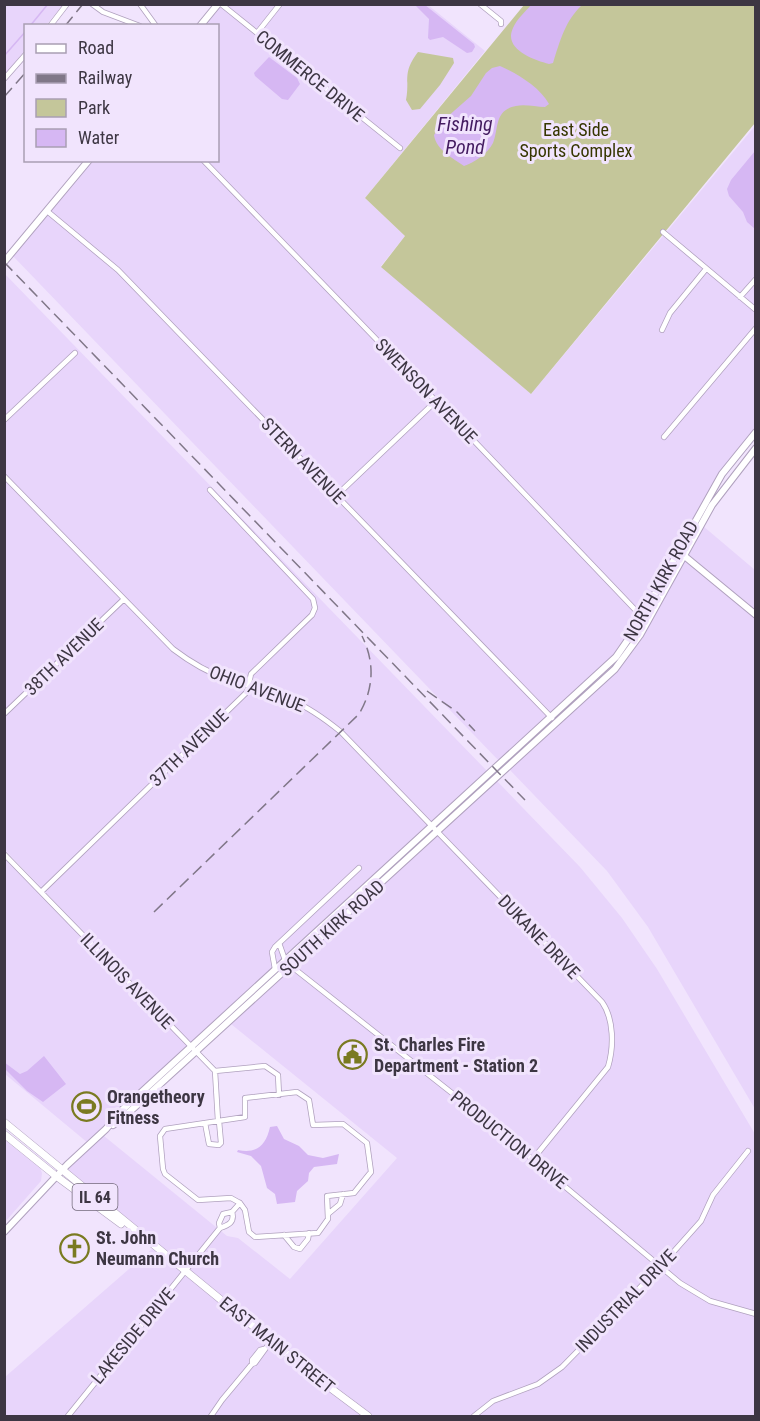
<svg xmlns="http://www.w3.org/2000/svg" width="760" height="1421" viewBox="0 0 760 1421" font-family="'Roboto Condensed',sans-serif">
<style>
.built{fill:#e8d5fb}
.green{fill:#c4c69a}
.water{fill:#d6b7f3}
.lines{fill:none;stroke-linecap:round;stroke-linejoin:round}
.stream{stroke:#d6b7f3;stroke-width:1.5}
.street-casing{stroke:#b0a1be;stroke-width:6}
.secondary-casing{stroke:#b0a1be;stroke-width:8}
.primary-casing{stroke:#b0a1be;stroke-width:8}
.street{stroke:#fff;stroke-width:4.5}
.secondary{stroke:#fff;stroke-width:6}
.primary{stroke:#fff;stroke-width:7}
.rail{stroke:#807788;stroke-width:1.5;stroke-dasharray:12 6;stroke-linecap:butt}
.labels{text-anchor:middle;stroke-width:6;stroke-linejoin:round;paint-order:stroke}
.shield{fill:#f1e4fd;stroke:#736a7b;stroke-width:1.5}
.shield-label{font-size:16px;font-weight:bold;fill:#3d3643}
.street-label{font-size:18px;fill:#3d3643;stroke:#f1e4fd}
.park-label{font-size:18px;fill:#363600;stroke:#f1e4fd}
.poi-label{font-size:18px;font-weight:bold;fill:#3d3643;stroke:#f1e4fd;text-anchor:start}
.water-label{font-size:20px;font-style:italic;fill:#441c61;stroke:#f1e4fd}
</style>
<rect width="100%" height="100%" fill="#f1e4fd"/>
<path class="built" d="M5,4L63,5L46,25L26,26L25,50L5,75Z
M221,5H428L485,51L365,198L405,236L381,266L531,394L755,126V428L716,480L641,614L440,401L206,161L218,160V26H204Z
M91,161H201L436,403L639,617L616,653L500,762L12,255Z
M4,273L488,772L191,1044L5,850Z
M703,526L755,570V612L687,555Z
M685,559L755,618V1109L648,927L607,871L509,769L624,663L641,639Z
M497,781L580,867L622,918L657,969L755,1134V1416H476L494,1403L525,1392L556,1374L606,1325L561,1366L538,1382L493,1400L472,1416H372L299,1361L65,1170L104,1136L227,1236L238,1238L290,1279L397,1158L231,1024Z
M4,856L188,1047L88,1143L5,1074Z
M5,1140L40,1168L42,1173L41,1181L5,1222Z
M152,1249L183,1272L113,1362L186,1274L268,1341L208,1416H5V1377Z
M270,1343L365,1416H213Z"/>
<path class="green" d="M524,5H755V123L531,394L381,267L405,236L365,198Z
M418,52L453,58L454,63L440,85L420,109L412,110L406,100C410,79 402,73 418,52Z"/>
<path class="water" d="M415,5H425L474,44L475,47L472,52L467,53L443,37L430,40L428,38L429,19Z
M531,5H582C565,21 560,41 553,63L549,64C533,60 503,49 513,28C517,19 525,12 531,5Z
M269,57L297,78L300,84L288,100L282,99L255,76L254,73Z
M500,66C516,73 540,87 549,104L545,107C536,107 525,104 516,106C494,110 499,128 493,143C488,153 474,163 464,166C453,158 436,150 434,135L446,118L471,96L486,73L492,68Z
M755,151V229L747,222L743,212L729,196L727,189L731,180Z
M44,1056L66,1084L43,1102L27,1091L5,1069L4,1062L20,1074L27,1071Z
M277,1126L284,1139L299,1146L308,1155L323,1158L339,1154L337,1164L314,1167L309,1173L308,1181L297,1191L295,1202L277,1204L275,1194L267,1188L261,1166L251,1156L237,1152L238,1150C257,1154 266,1145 270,1127Z"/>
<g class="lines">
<path class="stream" d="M30,26L48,4
M4,56L26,31"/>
<defs>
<path id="street" d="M92,4L103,12L140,26
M140,4L156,26
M221,4L400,148
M480,4L501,21V24
M50,26L67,4
M257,33L280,4
M4,79L26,54
M203,160L436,401L643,618
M47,211L118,270L552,718
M663,232L756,310
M740,297L756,279
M662,330L670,313L706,269
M4,420L75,353
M664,437L756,328
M4,476L173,649C190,662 209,673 229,680C250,687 271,691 291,700C310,708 325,719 341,732L602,1002C614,1019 614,1047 608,1067L533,1159
M337,495L436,401
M4,714L123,600
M4,854L215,1071L218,1121
M41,892L247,692L251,674L312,615L315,608L313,599L210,490
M279,943L285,960L296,970L476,1112L680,1283L710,1301L756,1314
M275,969L272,952L275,947L359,868
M215,1071L265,1066L278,1075L279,1095
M205,1123L209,1144L219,1145L221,1143L219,1121
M328,1214L340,1204L343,1194
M220,1228L219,1223L223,1214L232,1212L240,1203L231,1198L198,1200L165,1174L163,1169L160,1136L165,1129L245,1117V1098L297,1092L309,1100L313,1125L343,1124L367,1143L371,1172L354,1193L327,1196L328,1219L318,1233L255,1237L249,1232L245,1210L240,1203
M284,1235L294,1247L300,1249L308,1239L309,1233
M252,1364V1360L260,1350L264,1349
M68,1416L220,1228C229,1225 235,1222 232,1212
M211,1416L222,1400L252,1364L255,1363L271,1341
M474,1416L493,1401L538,1384L562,1367L660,1267L701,1221L713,1195L748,1151"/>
<path id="secondary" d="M200,26L218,4
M4,262L89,160
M682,554L756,615
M113,1125L125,1116L615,669L640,635L712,505L756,448
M4,1232L67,1165L106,1129L121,1111L616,657L634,631L722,474L756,432"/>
<path id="primary" d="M4,1122L309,1372L368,1416
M4,1134L56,1176L121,1224"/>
</defs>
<use href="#street" class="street-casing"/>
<use href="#secondary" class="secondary-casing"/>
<use href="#primary" class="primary-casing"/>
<use href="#street" class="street"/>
<use href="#secondary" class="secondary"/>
<use href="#primary" class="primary"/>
<path class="rail" d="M65,26L83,4
M4,97L26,72
M4,262L525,800
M427,691L457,712L475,731
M154,912L359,714C374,689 375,662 362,636"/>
</g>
<defs>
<symbol id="civic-ring" viewBox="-11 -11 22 22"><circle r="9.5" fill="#f1e4fd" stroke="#7a7a21" stroke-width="1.5"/><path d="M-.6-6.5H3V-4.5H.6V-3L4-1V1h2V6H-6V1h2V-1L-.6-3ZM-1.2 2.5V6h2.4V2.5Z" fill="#7a7a21"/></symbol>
<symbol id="stadium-ring" viewBox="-11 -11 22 22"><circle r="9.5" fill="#f1e4fd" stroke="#7a7a21" stroke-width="1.5"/><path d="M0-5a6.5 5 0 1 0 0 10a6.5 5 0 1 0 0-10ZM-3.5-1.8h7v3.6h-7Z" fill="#7a7a21"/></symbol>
<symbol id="church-ring" viewBox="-11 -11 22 22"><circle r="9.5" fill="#f1e4fd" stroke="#7a7a21" stroke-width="1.5"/><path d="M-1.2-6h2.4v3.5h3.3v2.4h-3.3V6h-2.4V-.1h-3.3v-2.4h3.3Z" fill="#7a7a21"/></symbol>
</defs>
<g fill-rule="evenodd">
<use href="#civic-ring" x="336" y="1038" width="33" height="33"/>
<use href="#stadium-ring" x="70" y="1090" width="33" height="33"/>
<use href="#church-ring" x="58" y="1232" width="33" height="33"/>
</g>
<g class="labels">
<rect class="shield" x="72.5" y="1184" width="45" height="26" rx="4.5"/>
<g class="shield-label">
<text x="95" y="1203">IL 64</text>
</g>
<g class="street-label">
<text transform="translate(310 76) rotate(39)" y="6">COMMERCE DRIVE</text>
<text transform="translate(426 391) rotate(46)" y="6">SWENSON AVENUE</text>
<text transform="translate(303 461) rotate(46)" y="6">STERN AVENUE</text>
<text transform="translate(661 581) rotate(-61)" y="6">NORTH KIRK ROAD</text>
<text transform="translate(64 657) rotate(-44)" y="6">38TH AVENUE</text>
<text transform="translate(257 689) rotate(21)" y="6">OHIO AVENUE</text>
<text transform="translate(189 748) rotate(-44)" y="6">37TH AVENUE</text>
<text transform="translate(332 928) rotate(-42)" y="6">SOUTH KIRK ROAD</text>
<text transform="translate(539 937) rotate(46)" y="6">DUKANE DRIVE</text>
<text transform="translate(127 981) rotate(46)" y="6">ILLINOIS AVENUE</text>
<text transform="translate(509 1140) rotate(39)" y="6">PRODUCTION DRIVE</text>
<text transform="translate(626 1301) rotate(-46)" y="6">INDUSTRIAL DRIVE</text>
<text transform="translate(133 1336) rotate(-50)" y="6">LAKESIDE DRIVE</text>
<text transform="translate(277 1345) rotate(39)" y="6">EAST MAIN STREET</text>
</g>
<g class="park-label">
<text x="576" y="136">East Side<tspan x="576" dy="21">Sports Complex</tspan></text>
</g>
<g class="poi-label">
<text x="374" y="1051">St. Charles Fire<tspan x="374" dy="21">Department - Station 2</tspan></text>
<text x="107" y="1103">Orangetheory<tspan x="107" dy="21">Fitness</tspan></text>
<text x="96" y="1244">St. John<tspan x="96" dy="21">Neumann Church</tspan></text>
</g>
<g class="water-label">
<text x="465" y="131">Fishing<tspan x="465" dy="23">Pond</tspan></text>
</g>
</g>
<rect width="760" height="1421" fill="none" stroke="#3d3643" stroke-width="12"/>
<rect x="24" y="24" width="195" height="138" fill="#f1e4fd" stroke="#a99eb3" stroke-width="1.5"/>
<rect x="36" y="44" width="30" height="9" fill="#ffffff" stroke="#a99eb3" stroke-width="1.5"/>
<text x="78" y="54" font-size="18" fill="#3d3643">Road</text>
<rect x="36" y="74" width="30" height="9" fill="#807788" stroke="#a99eb3" stroke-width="1.5"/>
<text x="78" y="84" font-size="18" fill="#3d3643">Railway</text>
<rect x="36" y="99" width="30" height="18" fill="#c4c69a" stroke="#a99eb3" stroke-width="1.5"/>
<text x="78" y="114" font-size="18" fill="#3d3643">Park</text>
<rect x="36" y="129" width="30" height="18" fill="#d6b7f3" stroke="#a99eb3" stroke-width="1.5"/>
<text x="78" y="144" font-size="18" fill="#3d3643">Water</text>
</svg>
